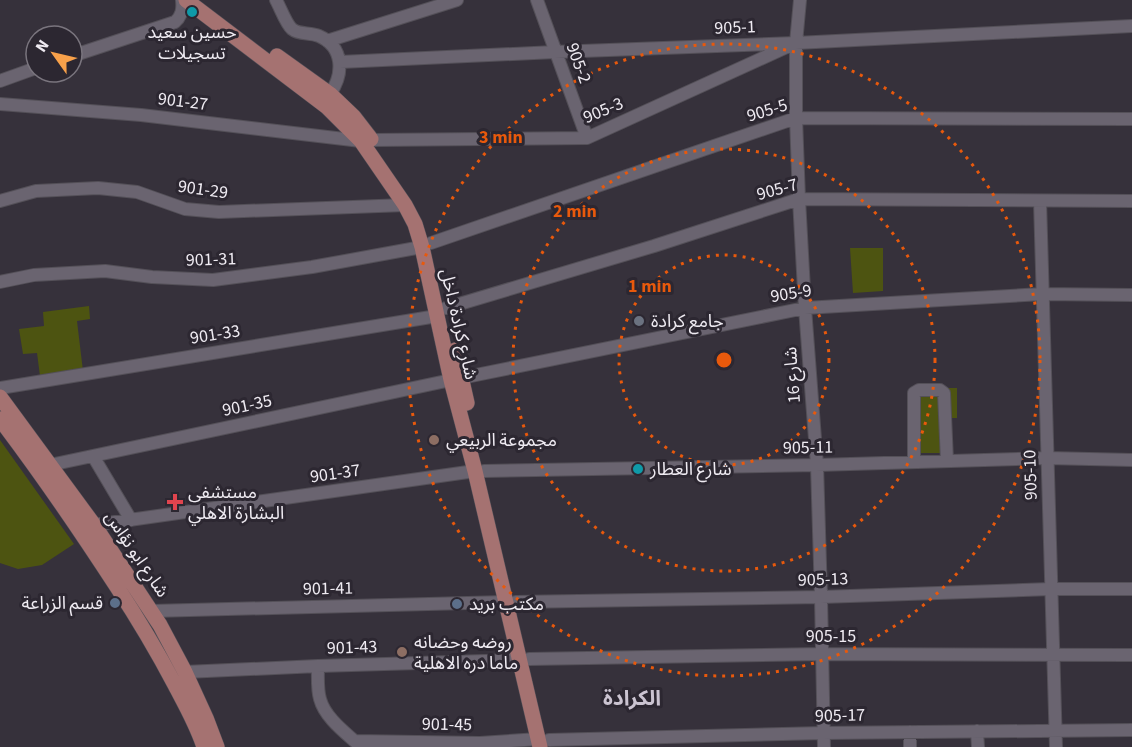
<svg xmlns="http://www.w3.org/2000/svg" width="1132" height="747" viewBox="0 0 1132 747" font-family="'Source Sans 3','Noto Sans Arabic',sans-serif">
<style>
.green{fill:#4d5411}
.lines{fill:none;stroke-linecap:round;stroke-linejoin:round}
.minor-casing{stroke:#545058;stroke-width:14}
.major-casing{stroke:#545058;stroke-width:16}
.minor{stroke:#6a6470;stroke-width:12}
.major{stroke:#a57271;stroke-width:15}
.ring{fill:none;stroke:#e8590c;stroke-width:3;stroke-dasharray:3 6}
.culture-dot{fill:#0f9aa8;stroke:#2c2731;stroke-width:2}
.worship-dot{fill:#6b7280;stroke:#2c2731;stroke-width:2}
.education-dot{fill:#8d6e63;stroke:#2c2731;stroke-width:2}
.health-dot{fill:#e0444e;stroke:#2c2731;stroke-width:2}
.service-dot{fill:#5c6f8a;stroke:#2c2731;stroke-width:2}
.labels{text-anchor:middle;stroke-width:6;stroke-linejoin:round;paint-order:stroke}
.street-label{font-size:18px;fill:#efebf2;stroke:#2c2731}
.poi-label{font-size:18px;fill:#efebf2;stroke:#2c2731;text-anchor:start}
.quarter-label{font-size:21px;font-weight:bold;fill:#cbc4d1;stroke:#2c2731}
.centre{fill:#e8590c;stroke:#2c2731;stroke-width:3}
.ring-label{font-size:18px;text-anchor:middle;font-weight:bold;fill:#e8590c;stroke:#2c2731;stroke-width:6;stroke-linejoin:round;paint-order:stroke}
</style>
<rect width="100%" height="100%" fill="#36313b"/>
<path class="green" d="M850,248H883V291L853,293Z
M89,306L90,319L77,321L83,371L40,376L37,353L23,354L19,329L44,326L43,312Z
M909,388H957V418H948L947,453H909Z
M0,440L74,544L42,565L18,569L0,563Z"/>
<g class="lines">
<defs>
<path id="minor" d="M276,0C280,7 286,24 292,29C299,35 310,32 319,36C344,47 344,74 330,94
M537,0L587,138
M800,0L796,43V118L799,199L805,308L817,465L821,597L824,747
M327,41L457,0
M72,56L175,22C182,16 183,9 182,0
M340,62L555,52L796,43L1132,26
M0,81L36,68
M0,104L141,115L361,141
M372,140L587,138L789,46
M0,201L36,191L98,188L137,192L185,209L219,212L405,205
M1040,201L1056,747
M431,243L796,118L1132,119
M0,282L34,275L105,271L152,277L213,280L312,267L422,247
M446,308L654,246L799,199L1132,201
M461,378L805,308L1042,294L1132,295
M0,388L437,316
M93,456L131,520
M914,462V393L919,390H940L944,393L947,461
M50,465L451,380
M484,471L817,465L1047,458L1132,460
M94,525L475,471
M516,602L821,597L1051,589H1132
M152,611L506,602
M529,659L822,654L1132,655
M318,666C318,676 317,689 320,699C325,718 346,733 360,746
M185,672L318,666L520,660
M977,731L978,747
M910,732V747
M549,740L824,733L1132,730
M355,741L480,743L539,739"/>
<path id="major" d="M186,0L327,107L361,141L405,205L415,224L422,247L451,380L475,471L540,747
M277,56L330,94L354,117L371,139
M455,350L467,403
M0,397L94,525L160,625L185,672L206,718L217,747
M0,419C41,473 80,530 117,587C138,619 157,651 175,685C186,706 197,725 204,747"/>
</defs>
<use href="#minor" class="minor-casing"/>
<use href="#major" class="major-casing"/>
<use href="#minor" class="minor"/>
<use href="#major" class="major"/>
</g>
<g class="ring">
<circle cx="724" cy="360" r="105"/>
<circle cx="724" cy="360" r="211"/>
<circle cx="724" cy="360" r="316"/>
</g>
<g class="culture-dot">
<circle cx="192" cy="12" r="6"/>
<circle cx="638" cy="469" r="6"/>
</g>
<circle class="worship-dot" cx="639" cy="321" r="6"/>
<g class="education-dot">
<circle cx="434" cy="440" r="6"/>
<circle cx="402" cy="652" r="6"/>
</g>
<path class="health-dot" d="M172 493h6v6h6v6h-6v6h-6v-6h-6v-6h6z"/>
<g class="service-dot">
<circle cx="115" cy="603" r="6"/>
<circle cx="457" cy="604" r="6"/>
</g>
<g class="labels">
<g class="street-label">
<text transform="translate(735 27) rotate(-2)" y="6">905-1</text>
<text transform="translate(579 63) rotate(70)" y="6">905-2</text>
<text transform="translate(183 101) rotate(7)" y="6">901-27</text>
<text transform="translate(603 110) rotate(-23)" y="6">905-3</text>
<text transform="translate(767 110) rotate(-17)" y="6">905-5</text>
<text transform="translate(203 189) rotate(8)" y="6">901-29</text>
<text transform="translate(777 189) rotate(-15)" y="6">905-7</text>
<text transform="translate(211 259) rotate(-2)" y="6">901-31</text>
<text transform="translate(791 293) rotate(-9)" y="6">905-9</text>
<text transform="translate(459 324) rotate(77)" y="6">شارع كرادة داخل</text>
<text transform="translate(215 334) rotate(-9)" y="6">901-33</text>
<text transform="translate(792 375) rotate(-94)" y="6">شارع 16</text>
<text transform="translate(247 405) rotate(-12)" y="6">901-35</text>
<text transform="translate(808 447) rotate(-1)" y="6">905-11</text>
<text transform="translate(335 473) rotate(-8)" y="6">901-37</text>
<text transform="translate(1030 475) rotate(-92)" y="6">905-10</text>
<text transform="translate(137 554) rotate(56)" y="6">شارع ابو نؤاس</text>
<text transform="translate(823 579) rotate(-2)" y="6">905-13</text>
<text transform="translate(328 588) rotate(-1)" y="6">901-41</text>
<text x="831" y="642">905-15</text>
<text transform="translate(352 647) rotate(-2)" y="6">901-43</text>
<text transform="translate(840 715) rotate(-1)" y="6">905-17</text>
<text transform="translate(447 724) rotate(1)" y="6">901-45</text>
</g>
<g class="poi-label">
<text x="192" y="38" text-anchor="middle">حسين سعيد<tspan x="192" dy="21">تسجيلات</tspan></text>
<text x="651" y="327">جامع كرادة</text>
<text x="446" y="446">مجموعة الربيعي</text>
<text x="650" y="475">شارع العطار</text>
<text x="188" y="498">مستشفى<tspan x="188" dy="21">البشارة الاهلي</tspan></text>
<text x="103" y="609" text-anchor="end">قسم الزراعة</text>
<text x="469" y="610">مكتب بريد</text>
<text x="414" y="648">روضه وحضانه<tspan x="414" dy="21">ماما دره الاهلية</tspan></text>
</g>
<g class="quarter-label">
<text x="632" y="705">الكرادة</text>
</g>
</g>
<circle cx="724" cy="360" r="9" class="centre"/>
<g class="ring-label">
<text x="501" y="143">3 min</text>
<text x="575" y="217">2 min</text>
<text x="650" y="292">1 min</text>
</g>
<g transform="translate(54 54) rotate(304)"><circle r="28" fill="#2c2731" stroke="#7a757e" stroke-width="1.5"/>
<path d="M0-4.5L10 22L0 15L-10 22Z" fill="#f8a14a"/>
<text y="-9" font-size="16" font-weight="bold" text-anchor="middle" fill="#efebf2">N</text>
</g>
</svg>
